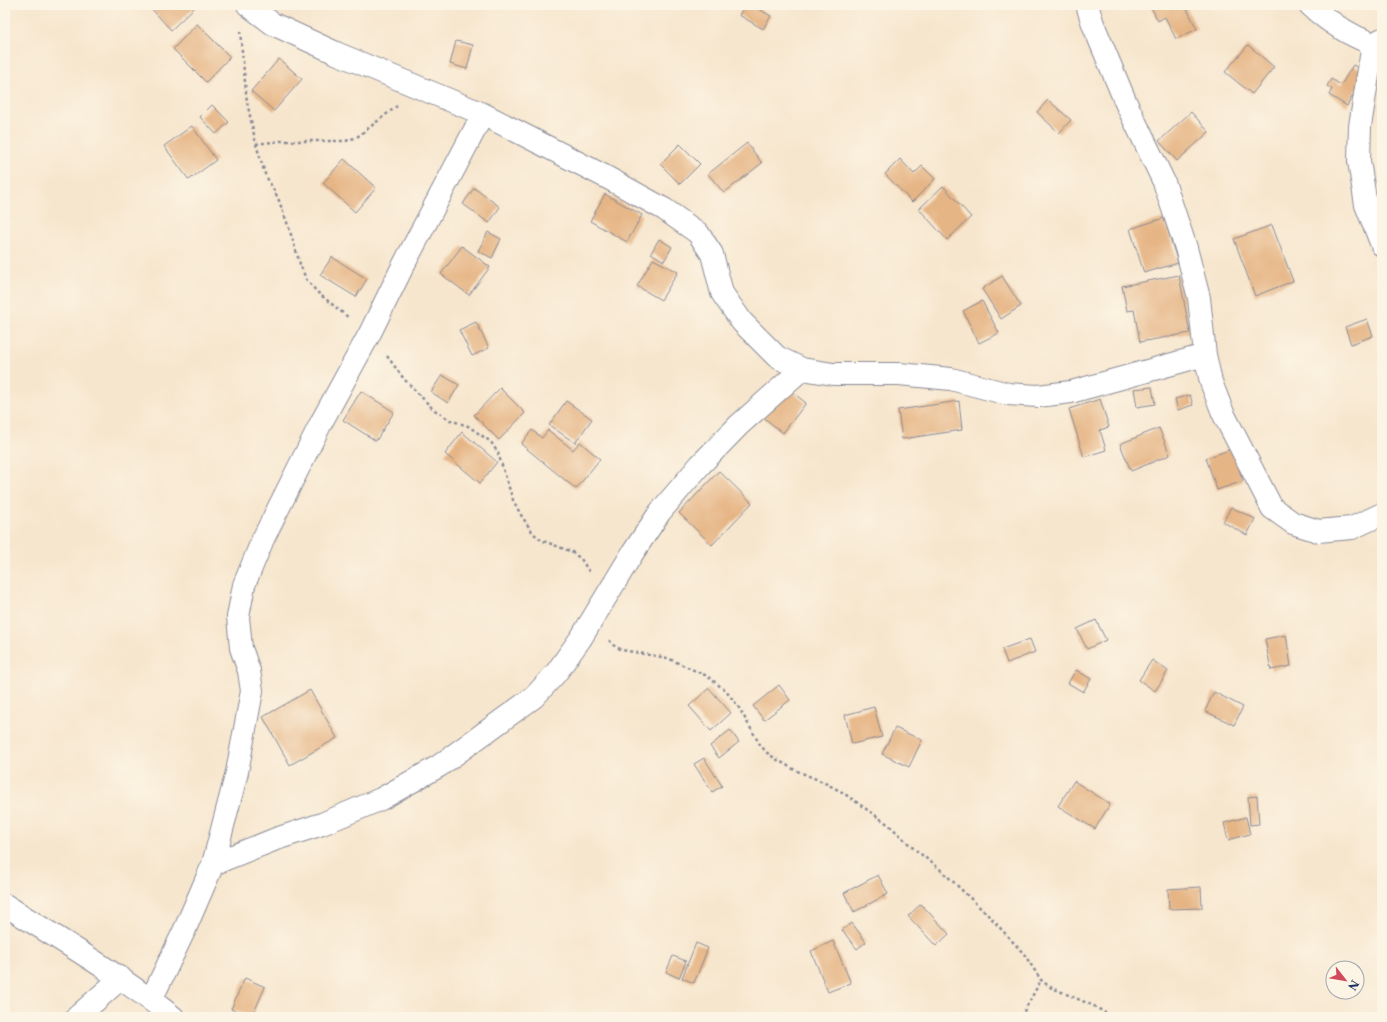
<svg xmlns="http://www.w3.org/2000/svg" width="1387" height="1022" viewBox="0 0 1387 1022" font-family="'Libre Caslon Text',serif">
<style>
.building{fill:#e6b585}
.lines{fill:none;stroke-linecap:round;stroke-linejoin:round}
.minor-casing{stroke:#898a96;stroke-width:24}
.path{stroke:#898a96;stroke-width:2.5;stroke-dasharray:3 3;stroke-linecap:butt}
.minor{stroke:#fff;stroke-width:22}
</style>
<rect width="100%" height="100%" fill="#fcf5e5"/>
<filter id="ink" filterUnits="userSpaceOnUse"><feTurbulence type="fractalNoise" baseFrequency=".025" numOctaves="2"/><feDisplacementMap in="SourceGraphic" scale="8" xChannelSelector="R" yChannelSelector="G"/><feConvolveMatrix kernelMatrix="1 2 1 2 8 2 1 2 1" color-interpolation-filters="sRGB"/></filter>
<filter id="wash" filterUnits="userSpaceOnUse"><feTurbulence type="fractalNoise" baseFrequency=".012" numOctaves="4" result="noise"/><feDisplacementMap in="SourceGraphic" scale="16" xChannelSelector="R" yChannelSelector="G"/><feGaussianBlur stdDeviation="0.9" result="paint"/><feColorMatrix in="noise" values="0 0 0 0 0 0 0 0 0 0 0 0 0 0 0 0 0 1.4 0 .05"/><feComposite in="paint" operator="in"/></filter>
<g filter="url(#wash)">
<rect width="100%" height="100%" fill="#f7e6ce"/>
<g id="blocks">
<path class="building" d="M148,5H197L171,30Z
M745,5H752L771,16L763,29L739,15Z
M1150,5H1185L1197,29L1176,39L1165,17L1158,21Z
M197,24L230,57L206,82L173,49Z
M456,41L473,45L467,69L450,64Z
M1248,45L1274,67L1252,94L1225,72Z
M279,59L302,79L274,111L251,91Z
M1353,65L1366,72L1347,106L1329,95L1332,89L1327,86L1331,79L1341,85Z
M1048,100L1071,120L1059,133L1037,112Z
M212,105L229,122L216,134L200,117Z
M1191,112L1209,132L1177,161L1159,141Z
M192,126L216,160L189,180L164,146Z
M747,143L762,163L724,193L708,174Z
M680,144L700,164L680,184L660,164Z
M344,159L376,188L355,212L323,183Z
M900,159L914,174L922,166L935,179L912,202L885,174Z
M943,186L971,217L947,240L919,209Z
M474,188L500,207L489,223L463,204Z
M605,194L642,215L627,242L590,221Z
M1164,218L1178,263L1144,273L1130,229Z
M1272,225L1293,281L1255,296L1234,239Z
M488,232L501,239L492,258L478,251Z
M659,239L672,247L664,261L651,253Z
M462,246L490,267L469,295L441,274Z
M332,257L367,279L356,297L320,275Z
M653,259L678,272L661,300L637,286Z
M1179,275L1190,333L1140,342L1134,310L1127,311L1122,286Z
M1002,276L1021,306L1001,319L982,289Z
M982,301L999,333L979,343L963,311Z
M1367,319L1373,336L1351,344L1345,327Z
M476,322L489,348L472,356L459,330Z
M442,375L459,385L448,403L431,392Z
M786,387L806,403L783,433L763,417Z
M1152,387L1155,404L1137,407L1134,389Z
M500,388L525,413L499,440L474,415Z
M361,391L394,412L376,441L343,420Z
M1190,395L1193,405L1178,410L1175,399Z
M1100,399L1109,427L1100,430L1106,450L1084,457L1069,409Z
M566,401L592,419L575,443L549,425Z
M959,401L962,430L902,439L898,410Z
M1159,428L1170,455L1131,471L1120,444Z
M532,430L542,438L548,430L573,450L580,442L600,459L576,489L521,444Z
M462,432L497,462L480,483L445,454Z
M1232,449L1243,481L1217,490L1206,458Z
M719,471L752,503L712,545L679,513Z
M1231,507L1255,519L1247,535L1223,522Z
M1096,620L1106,640L1087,649L1077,629Z
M1286,635L1291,666L1271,670L1265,639Z
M1030,639L1035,652L1007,663L1002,649Z
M1152,660L1168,671L1155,691L1139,680Z
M1076,670L1091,679L1083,692L1068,683Z
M779,685L790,700L764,720L753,706Z
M709,688L731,713L711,731L689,706Z
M310,690L337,738L290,765L263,717Z
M1214,692L1243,707L1234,725L1205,711Z
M874,707L882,737L852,744L845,715Z
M895,728L922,740L909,767L882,754Z
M730,730L739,742L719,758L710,746Z
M704,758L722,786L712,792L694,764Z
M1074,781L1110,804L1095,829L1058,806Z
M1257,796L1259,824L1250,825L1248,797Z
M1246,817L1250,834L1228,840L1224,823Z
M878,875L888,894L854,912L844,893Z
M1201,887L1202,908L1169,909L1168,889Z
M921,904L949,934L936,946L908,916Z
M852,923L866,942L857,949L842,930Z
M833,941L851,983L828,992L811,951Z
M696,943L708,948L694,983L682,978Z
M673,956L686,961L679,978L666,972Z
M245,978L265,987L252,1017L231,1009Z"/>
</g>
</g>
<g filter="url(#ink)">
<use href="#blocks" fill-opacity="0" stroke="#898a96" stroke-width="1"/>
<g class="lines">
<defs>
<path id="minor" d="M248,5L273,24L336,53L483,114L608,178L664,209L698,233L712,254L722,293L742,322L777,357L802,369L833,374H899L951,379L1008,394L1038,396L1071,392L1205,355
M1087,5L1093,24L1126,103L1164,182L1186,248L1199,298L1205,355L1211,382L1223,413L1272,508L1293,523L1318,531L1352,528L1382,514
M1310,5C1329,23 1349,35 1373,44L1382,39
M1373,44L1360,126L1359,161L1366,205L1382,245
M213,864L276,839L322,824L381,799L439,766L534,697L556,673L581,638L632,554L660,512L700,465L739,425L802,369
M5,905C62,941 120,975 173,1017
M151,1000L185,929L213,864L237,772L252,691L249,671L241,648L238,617L244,585L263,539L322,421L369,335L402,268L483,114
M77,1017L121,978"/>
</defs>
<use href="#minor" class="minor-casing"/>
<path class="path" d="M240,31L247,102L256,144L265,174L278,198L289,228L300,264L306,279L317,292L349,318
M256,144L280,141H346L357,137L397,106
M387,356L404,379L433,409L450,420L468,426L491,442L498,453L513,500L521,515L533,533L541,540L572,552L581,559L590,573
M609,640L613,645L622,650L667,658L707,676L725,690L738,706L759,743L766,752L776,759L795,770L823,782L842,792L889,825L912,847L942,871L992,919L1024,954L1041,980L1050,987L1094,1006L1112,1017
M1021,1017L1041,980"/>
<use href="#minor" class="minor"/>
</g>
</g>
<rect width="1387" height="1022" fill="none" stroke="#fcf5e5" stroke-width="20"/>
<g transform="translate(1345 980) rotate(121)"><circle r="19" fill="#fcf5e5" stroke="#a2a6af"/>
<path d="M0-3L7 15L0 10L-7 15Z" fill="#d1495b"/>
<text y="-6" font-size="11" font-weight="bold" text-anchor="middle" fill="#1b2f5e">N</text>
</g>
</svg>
